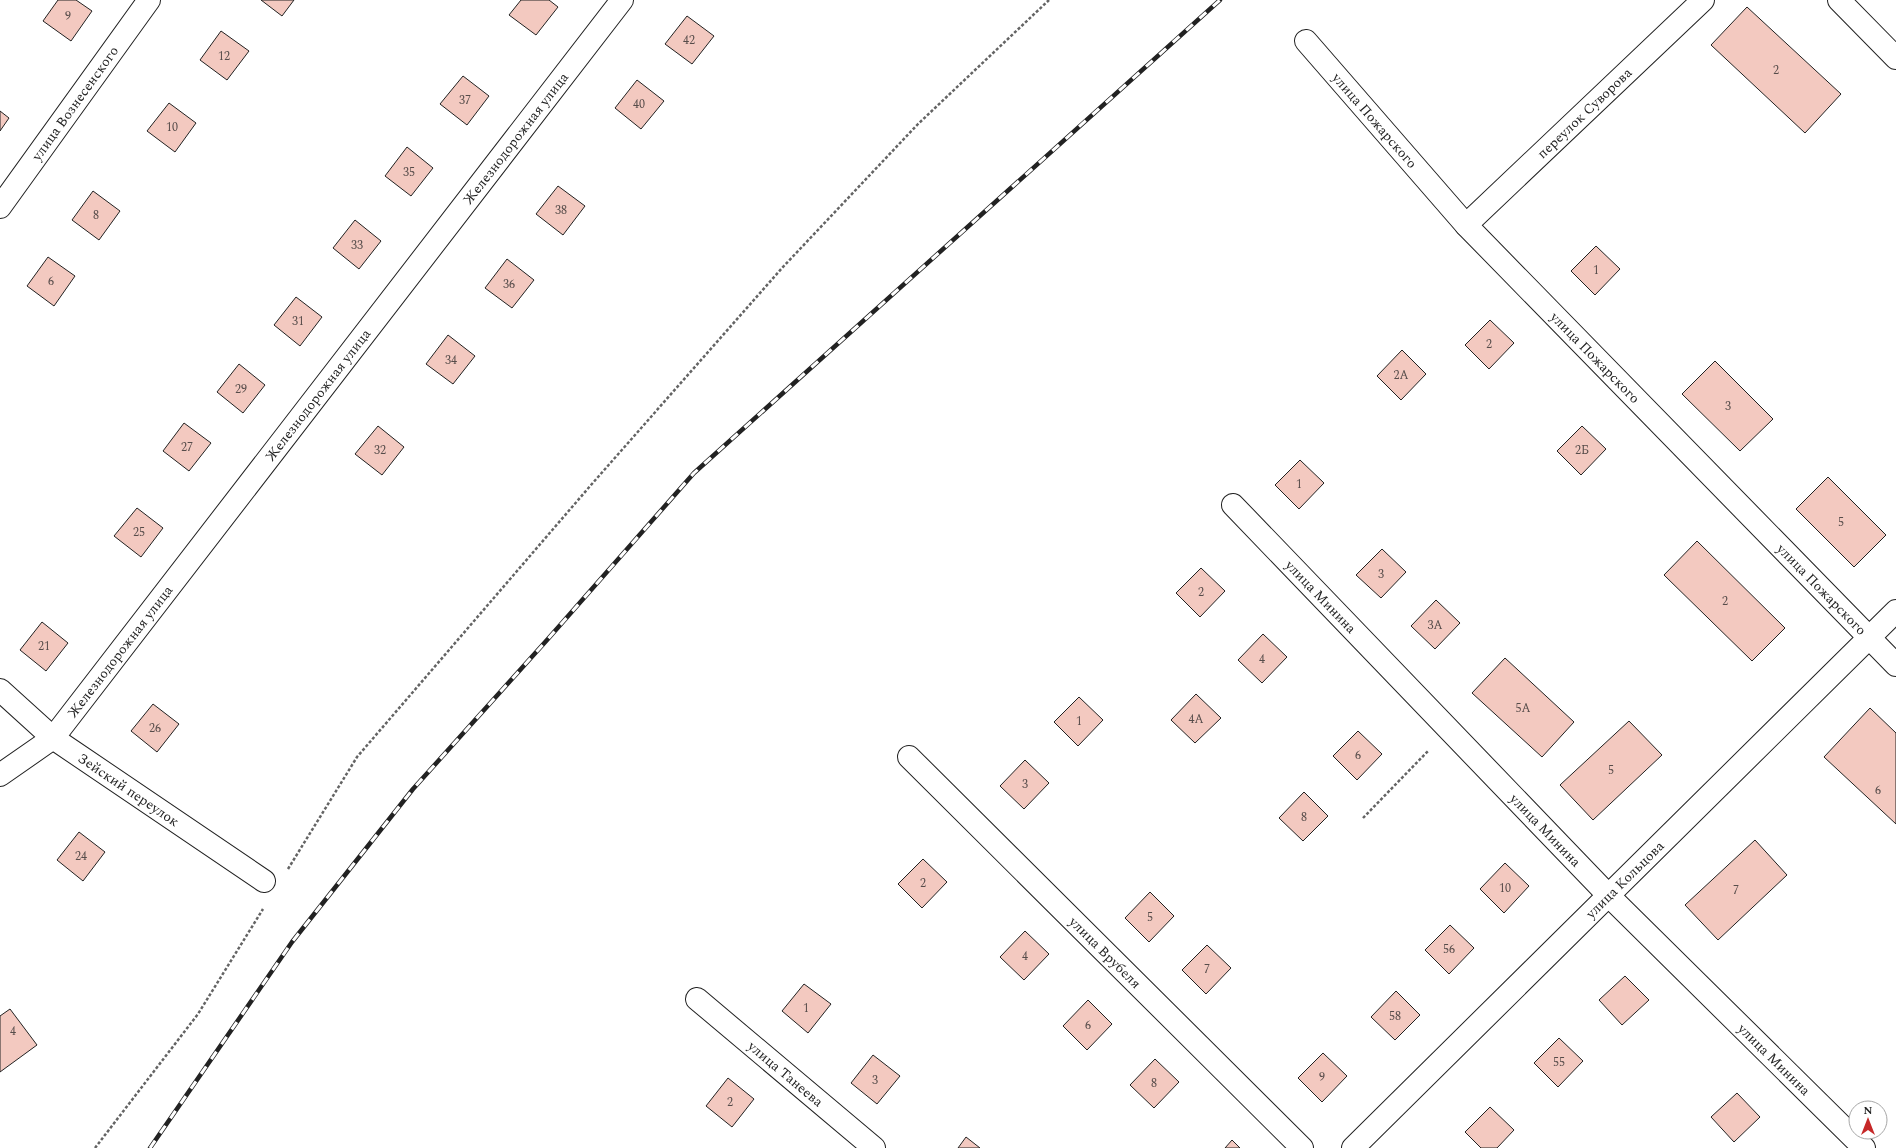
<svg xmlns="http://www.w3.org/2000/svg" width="1896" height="1148" viewBox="0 0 1896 1148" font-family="Spectral,serif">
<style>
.building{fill:#f3c9c0;stroke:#222}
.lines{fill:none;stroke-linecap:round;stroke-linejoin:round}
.street-casing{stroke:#222;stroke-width:24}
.path{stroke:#646464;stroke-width:2.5;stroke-dasharray:3 2;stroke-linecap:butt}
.street{stroke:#fff;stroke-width:22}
.rail-casing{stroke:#222;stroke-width:4.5}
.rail{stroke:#fff;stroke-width:3;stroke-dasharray:9;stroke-linecap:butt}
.labels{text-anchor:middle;stroke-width:3;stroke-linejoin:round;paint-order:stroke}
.number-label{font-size:12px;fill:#564c4a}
.street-label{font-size:14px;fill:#222;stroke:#fff}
</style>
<rect width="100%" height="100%" fill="#fff"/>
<path class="building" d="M58,0H76L92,11L71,41L43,21Z
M261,0H294L282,16Z
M521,0H549L558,7L536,35L509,15Z
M1747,7L1841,94L1805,133L1711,45Z
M687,16L714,36L692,64L665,44Z
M221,31L249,51L227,80L200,60Z
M463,76L489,96L467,125L440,104Z
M637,80L664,101L641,129L615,108Z
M169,103L196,123L175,152L147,131Z
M0,111L9,118L0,131Z
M407,147L433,168L411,196L385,176Z
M558,186L585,206L563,235L536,214Z
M93,191L120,211L99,240L72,220Z
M355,220L381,241L359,269L333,248Z
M1596,246L1620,269L1595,295L1571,271Z
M48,257L75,276L54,306L27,286Z
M507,259L534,280L512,308L485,288Z
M296,297L322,317L300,346L274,325Z
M1490,320L1514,343L1489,369L1465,345Z
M448,335L475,356L453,384L426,364Z
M1402,350L1426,374L1401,400L1377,376Z
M1715,361L1773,419L1740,451L1682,394Z
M239,364L265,385L243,413L217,392Z
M184,423L211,443L189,471L163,451Z
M378,426L404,447L382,475L355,454Z
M1582,426L1606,449L1581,475L1557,451Z
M1300,460L1324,483L1299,509L1275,485Z
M1828,477L1886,535L1854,567L1796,509Z
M137,508L163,528L141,557L114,536Z
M1697,541L1785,628L1752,661L1664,575Z
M1382,549L1406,572L1381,598L1356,575Z
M1201,568L1225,591L1200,617L1176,593Z
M1436,600L1460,623L1435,649L1411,626Z
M42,622L68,643L46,671L20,650Z
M1263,634L1287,657L1262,683L1238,660Z
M1505,658L1574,722L1542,757L1472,693Z
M1196,694L1221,718L1195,743L1171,720Z
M1079,697L1103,720L1078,746L1054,722Z
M153,704L179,724L157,752L131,731Z
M1870,708L1896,733V824L1824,757Z
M1629,721L1662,755L1593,820L1560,785Z
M1358,731L1382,754L1357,780L1333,756Z
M1025,760L1049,783L1024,809L1000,786Z
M1304,792L1328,816L1303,841L1279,818Z
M79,832L105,852L83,881L57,860Z
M1755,840L1787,875L1718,940L1685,905Z
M923,859L947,882L922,908L898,884Z
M1505,863L1529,886L1504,913L1480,889Z
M1150,892L1174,916L1149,942L1125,918Z
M1450,925L1474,948L1449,974L1425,950Z
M1025,931L1049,954L1024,980L1000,957Z
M1207,945L1231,968L1206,994L1182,970Z
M1625,976L1649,1000L1622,1025L1599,1000Z
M804,984L831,1004L808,1033L782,1011Z
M1396,991L1420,1015L1395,1040L1371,1017Z
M1088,1000L1112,1024L1087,1050L1063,1026Z
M10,1009L37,1045L0,1072V1016Z
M1559,1038L1583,1061L1558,1087L1534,1063Z
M1323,1053L1347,1076L1322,1102L1298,1078Z
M873,1055L900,1076L877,1104L851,1083Z
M1155,1059L1179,1082L1154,1108L1130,1085Z
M728,1078L754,1099L732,1127L706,1106Z
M1737,1093L1760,1117L1734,1142L1711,1117Z
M1490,1107L1514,1130L1497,1148H1481L1465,1132Z
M966,1137L980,1148H958Z
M1232,1140L1240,1148H1225Z"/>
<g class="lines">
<defs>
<g id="street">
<path d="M1839,0L1896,58"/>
<path id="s1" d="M1306,41L1466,225L1896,665"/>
<path id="s2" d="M0,207L149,0"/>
<path id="s3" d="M1466,225L1703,0"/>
<path id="s4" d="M1233,505L1609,896L1864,1148"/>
<path id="s5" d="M0,690L53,738L264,881"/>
<path id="s6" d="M909,757L1302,1148"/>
<path id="s7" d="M0,775L53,738L622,0"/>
<path id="s8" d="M697,999L874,1148"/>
<path id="s9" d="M1353,1148L1896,611"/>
</g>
</defs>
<use href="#street" class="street-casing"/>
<path class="path" d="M1363,818L1429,750
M288,869L357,757L591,485L782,268L918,124L1049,0
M95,1148L198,1014L263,909"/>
<use href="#street" class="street"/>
<defs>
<path id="rail" d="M150,1148L292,942L413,789L547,640L694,473L1220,0"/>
</defs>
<use href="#rail" class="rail-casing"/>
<use href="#rail" class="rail"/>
</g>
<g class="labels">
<g class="number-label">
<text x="68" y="20">9</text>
<text x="689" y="44">42</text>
<text x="224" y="60">12</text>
<text x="1776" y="74">2</text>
<text x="465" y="104">37</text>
<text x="639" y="108">40</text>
<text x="172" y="131">10</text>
<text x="409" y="176">35</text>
<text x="561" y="214">38</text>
<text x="96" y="219">8</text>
<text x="357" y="249">33</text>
<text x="1596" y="274">1</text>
<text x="51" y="285">6</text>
<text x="509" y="288">36</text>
<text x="298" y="325">31</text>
<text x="1489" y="348">2</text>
<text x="451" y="364">34</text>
<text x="1401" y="379">2А</text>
<text x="241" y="393">29</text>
<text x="1728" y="410">3</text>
<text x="187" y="451">27</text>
<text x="380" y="454">32</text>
<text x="1582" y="454">2Б</text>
<text x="1299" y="488">1</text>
<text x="1841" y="526">5</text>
<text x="139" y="536">25</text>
<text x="1381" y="578">3</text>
<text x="1201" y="596">2</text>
<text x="1725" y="605">2</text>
<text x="1435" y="629">3А</text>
<text x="44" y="650">21</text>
<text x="1262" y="663">4</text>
<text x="1523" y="712">5А</text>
<text x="1196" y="723">4А</text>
<text x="1079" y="725">1</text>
<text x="155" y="732">26</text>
<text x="1358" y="759">6</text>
<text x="1611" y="774">5</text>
<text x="1025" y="788">3</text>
<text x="1878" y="794">6</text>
<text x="1304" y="821">8</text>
<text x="81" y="860">24</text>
<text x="923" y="887">2</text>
<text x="1505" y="892">10</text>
<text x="1736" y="894">7</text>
<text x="1150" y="921">5</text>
<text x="1449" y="953">56</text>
<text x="1025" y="960">4</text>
<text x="1207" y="973">7</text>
<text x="806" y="1012">1</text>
<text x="1395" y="1020">58</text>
<text x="1088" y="1029">6</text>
<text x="13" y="1035">4</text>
<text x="1559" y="1066">55</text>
<text x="1322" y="1081">9</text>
<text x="875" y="1084">3</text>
<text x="1154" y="1087">8</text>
<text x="730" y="1106">2</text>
</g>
<g class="street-label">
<text dy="5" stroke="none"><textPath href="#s2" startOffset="128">улица Вознесенского</textPath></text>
<text dy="5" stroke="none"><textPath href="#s3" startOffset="163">переулок Суворова</textPath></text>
<text dy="5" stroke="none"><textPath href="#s1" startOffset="105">улица Пожарского</textPath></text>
<text dy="5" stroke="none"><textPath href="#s7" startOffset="822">Железнодорожная улица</textPath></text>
<text dy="5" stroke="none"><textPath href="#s1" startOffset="429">улица Пожарского</textPath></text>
<text dy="5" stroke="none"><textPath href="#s7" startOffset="498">Железнодорожная улица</textPath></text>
<text dy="5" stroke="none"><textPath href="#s1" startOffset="753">улица Пожарского</textPath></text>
<text dy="5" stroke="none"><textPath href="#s4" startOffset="127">улица Минина</textPath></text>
<text dy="5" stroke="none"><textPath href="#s7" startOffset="174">Железнодорожная улица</textPath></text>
<text dy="5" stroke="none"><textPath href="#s5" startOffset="163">Зейский переулок</textPath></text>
<text dy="5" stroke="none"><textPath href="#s4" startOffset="451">улица Минина</textPath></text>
<text dy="5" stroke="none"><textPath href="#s9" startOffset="382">улица Кольцова</textPath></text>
<text dy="5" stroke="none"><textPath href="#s6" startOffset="277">улица Врубеля</textPath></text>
<text dy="5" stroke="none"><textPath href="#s4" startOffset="775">улица Минина</textPath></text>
<text dy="5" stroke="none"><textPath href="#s8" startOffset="116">улица Танеева</textPath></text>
</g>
</g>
<g transform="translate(1868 1120)"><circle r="19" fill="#ffffff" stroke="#a7a7a7"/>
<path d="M0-3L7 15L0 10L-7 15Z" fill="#c62828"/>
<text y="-6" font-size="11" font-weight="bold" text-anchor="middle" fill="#222222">N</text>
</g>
</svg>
